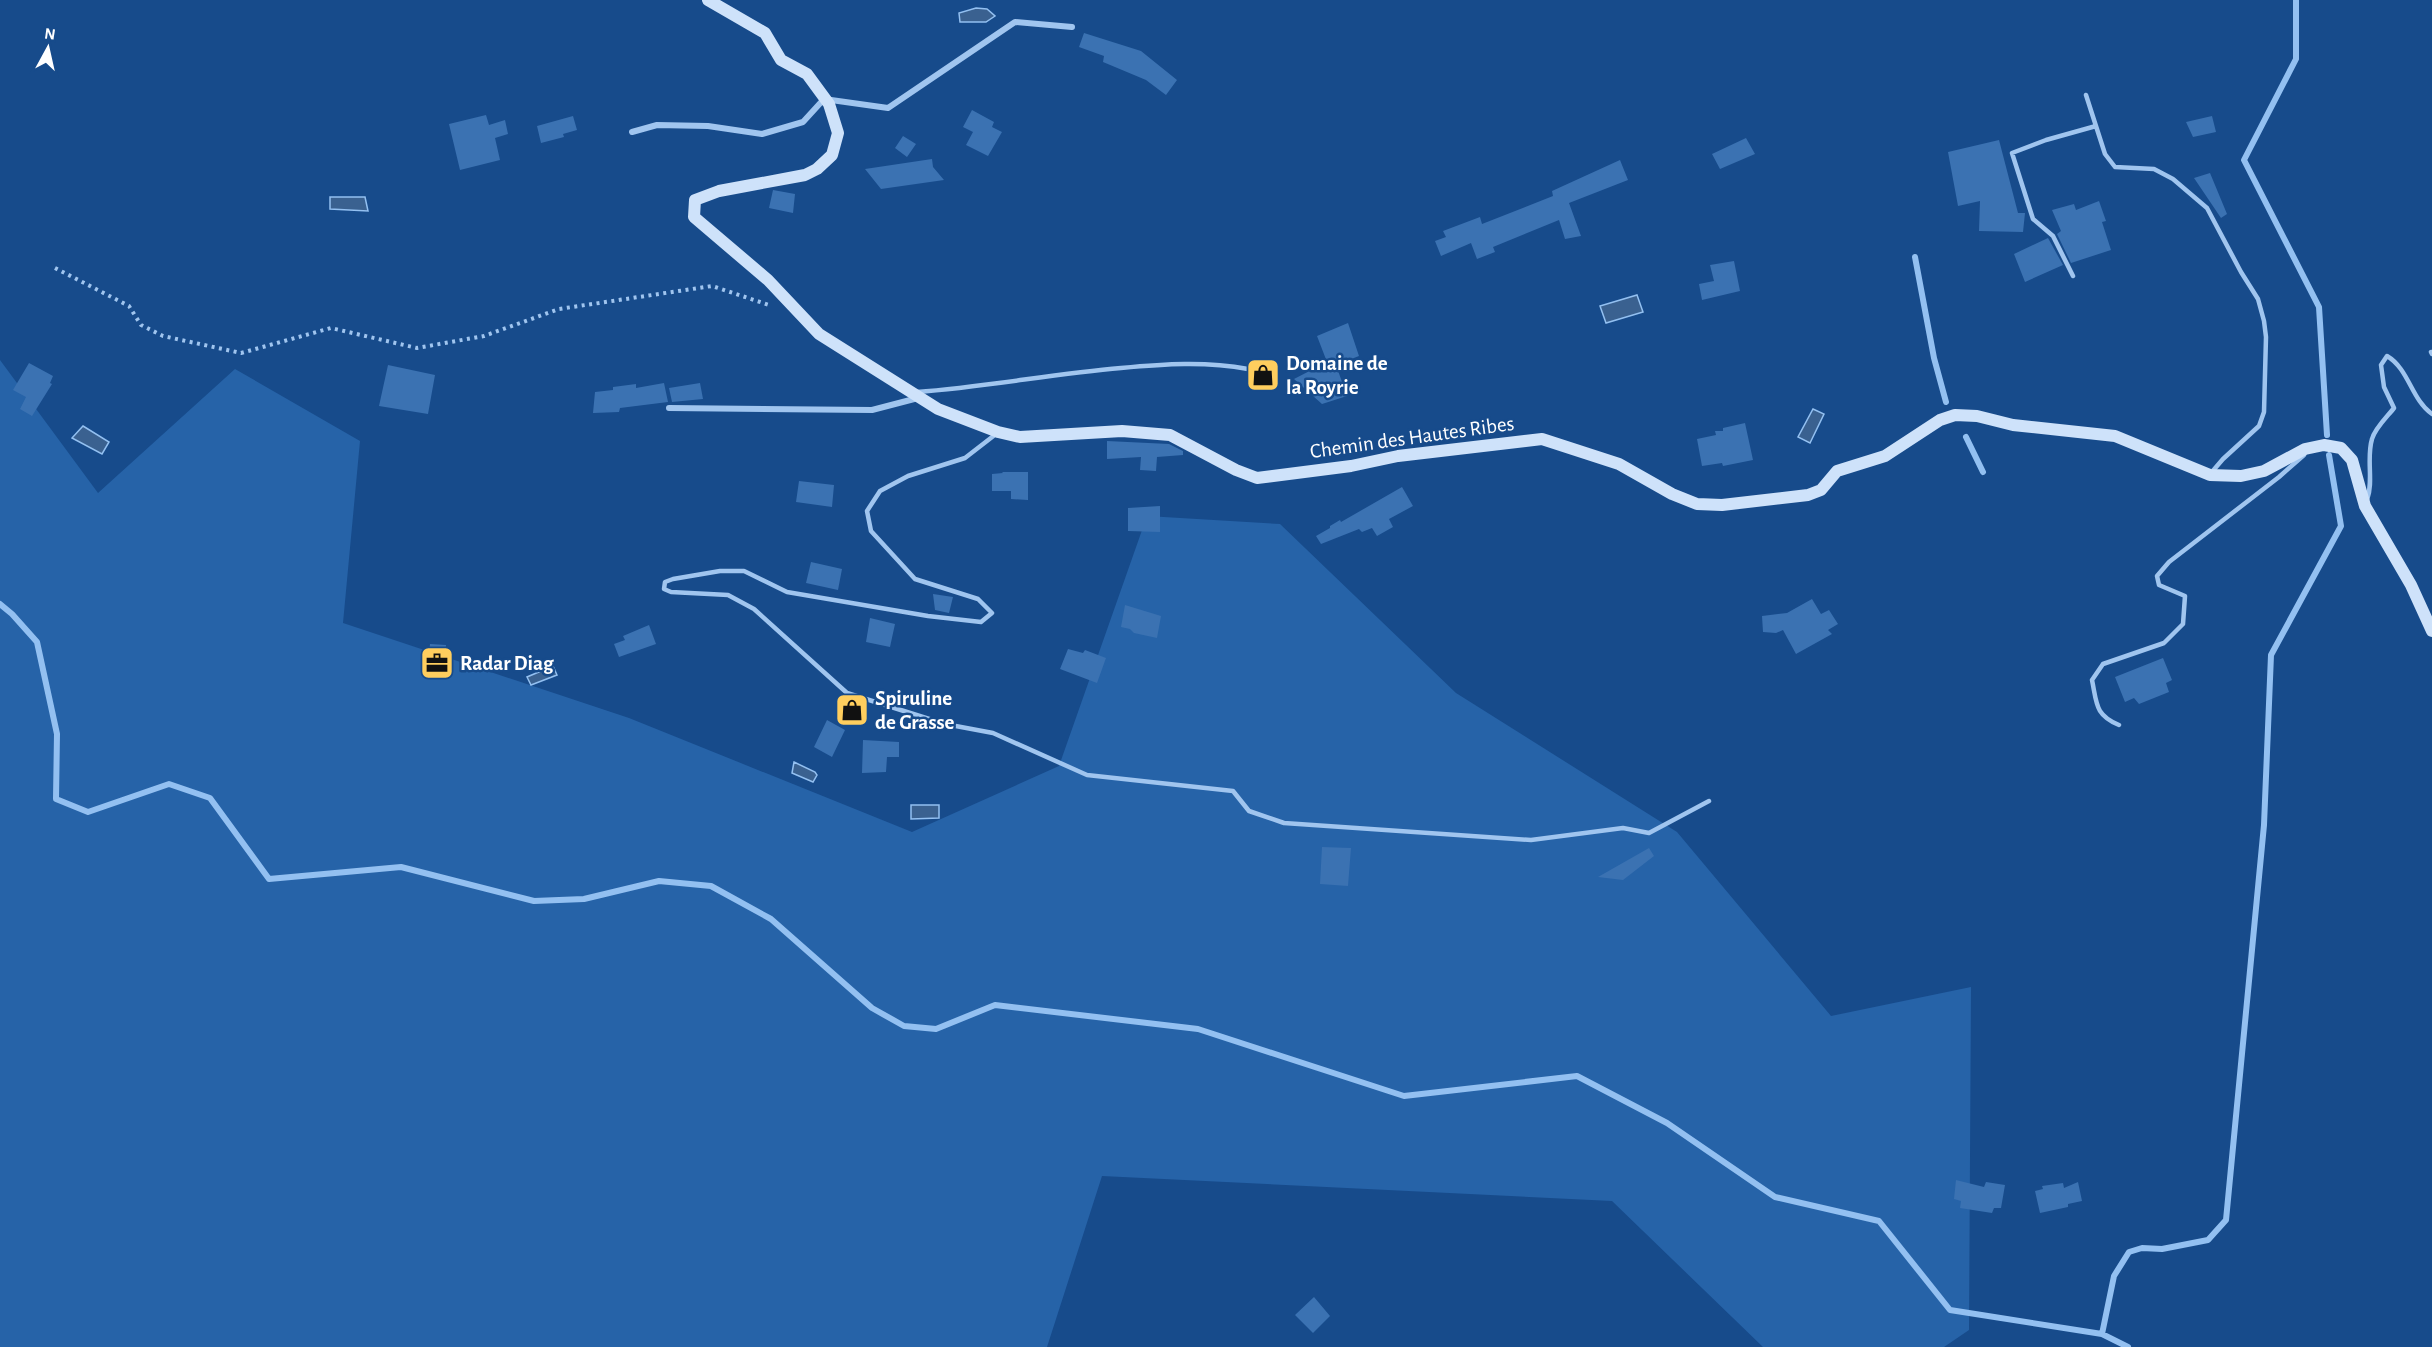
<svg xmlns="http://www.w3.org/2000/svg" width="2432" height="1347" viewBox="0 0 2432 1347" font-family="'Alegreya Sans',sans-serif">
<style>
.green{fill:#2663a8}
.water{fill:#3a6190;stroke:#93c0f1;stroke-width:1.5}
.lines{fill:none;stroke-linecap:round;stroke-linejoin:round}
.stream{stroke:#93c0f1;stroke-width:6}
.building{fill:#3b72b2}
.path{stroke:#a0c5ef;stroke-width:4;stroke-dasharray:3 4.5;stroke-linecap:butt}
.lane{stroke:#a0c5ef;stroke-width:4.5}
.street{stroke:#a0c5ef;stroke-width:6}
.secondary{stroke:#cee2fa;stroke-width:12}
.labels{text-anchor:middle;stroke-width:5;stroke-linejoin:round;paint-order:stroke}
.poi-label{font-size:21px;font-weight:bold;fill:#fff;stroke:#174b8b;text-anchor:start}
.street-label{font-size:21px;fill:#fff;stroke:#174b8b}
</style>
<rect width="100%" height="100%" fill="#174b8b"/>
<path class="green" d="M0,360L98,493L235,369L360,441L343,623L629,718L912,832L1059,766L1147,516L1280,524L1456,693L1677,832L1831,1016L1971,987L1969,1330L1944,1347H1763L1612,1201L1102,1176L1047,1347H0Z"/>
<path class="water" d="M976,8L987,9L995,16L986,22H960L959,13Z
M330,197H365L368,211L330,209Z
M1637,295L1643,312L1606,323L1600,306Z
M1813,409L1824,414L1810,443L1798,437Z
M83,426L109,442L102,454L72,438Z
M553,666L557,675L531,685L527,677Z
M794,762L815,772L817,775L813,782L792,773Z
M911,805H939V818L911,819Z"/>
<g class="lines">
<path class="stream" d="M2296,0V59L2244,160L2319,307L2327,435
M1915,257L1934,358L1946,402
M1966,437L1983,472
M0,604L12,614L37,642L57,734L56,799L88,812L169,784L210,798L269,879L401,867L534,901L584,899L659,881L711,886L771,919L872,1008L904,1026L936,1029L995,1005L1198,1029L1404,1096L1577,1076L1667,1123L1775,1197L1879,1221L1950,1310L2102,1334L2128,1347
M2102,1334L2114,1276L2129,1252L2142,1248L2162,1249L2208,1240L2226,1220L2264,825L2271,655L2341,526L2329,455"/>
</g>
<path class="building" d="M1084,33L1141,51L1177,80L1166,95L1146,80L1103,62L1104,56L1079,47Z
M972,110L994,122L992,127L1002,132L988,156L966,145L973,132L963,127Z
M486,115L489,125L505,120L508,134L495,138L500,160L460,170L449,124Z
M573,116L577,130L563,134L564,137L541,143L537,126Z
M2212,116L2216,132L2193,137L2186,122Z
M903,136L916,144L907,157L895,148Z
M1746,138L1755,154L1720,169L1712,154Z
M1999,140L2018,213H2025L2023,232L1979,231L1980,201L1958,206L1948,152Z
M932,159L933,167L944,180L881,189L865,169Z
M1620,160L1628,180L1569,203L1581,236L1565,239L1559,220L1493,247L1495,252L1477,259L1471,243L1441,256L1435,241L1446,237L1443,231L1480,217L1482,224L1553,196L1552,191Z
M2210,173L2227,214L2221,218L2194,178Z
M773,190L795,194L793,213L769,208Z
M2099,201L2106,221L2102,222L2111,250L2071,263L2057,234L2061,231L2052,210L2074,204L2076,210Z
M2048,238L2063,265L2025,282L2014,254Z
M1734,261L1740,291L1702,300L1699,284L1714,281L1710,265Z
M1348,323L1359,356L1336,365L1347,396L1322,404L1294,379L1327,362L1317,336Z
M29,363L53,376L50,383L52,384L32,416L20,409L26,397L13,390Z
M388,365L435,375L428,414L379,406Z
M664,383L668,402L620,408L619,412L593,413L595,392L613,390V387L636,384V388Z
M700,383L703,399L672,402L669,388Z
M1745,423L1753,460L1723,466L1722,463L1702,466L1697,439L1716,435L1715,431H1723V428Z
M1107,441L1169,444L1183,451V455L1157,457L1156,471L1140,470L1141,457L1107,459Z
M1002,472H1028V500L1011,499V491H992V474L1003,473Z
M799,481L834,485L832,507L796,502Z
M1402,487L1413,506L1389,519L1393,527L1377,536L1372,528L1362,532L1359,529L1321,544L1316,536L1330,528V526L1340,520L1341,522Z
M1160,506V532L1128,531V508Z
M811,562L842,569L838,590L806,583Z
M933,594L953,597L949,613L935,610Z
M1812,599L1821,614L1829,610L1838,624L1828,630L1832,634L1796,654L1783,630L1776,633L1763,632L1762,616L1787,613Z
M1125,605L1161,616L1157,638L1134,633L1130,629L1121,627Z
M870,618L895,624L890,647L866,642Z
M649,625L656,644L619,657L614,644L625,640L623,636Z
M430,644L446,645L444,678L427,677L429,667H425V653H429Z
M1068,649L1083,653L1085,650L1106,658L1097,683L1060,669Z
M2163,658L2172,680L2166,683L2169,692L2139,704L2134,698L2125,702L2115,677Z
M827,720L845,730L832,757L814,747Z
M863,740L899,742V757H887L886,772L862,773Z
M1322,847L1351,848L1348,886L1320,884Z
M1649,848L1654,856L1623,880L1598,877Z
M1956,1180L1984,1187L1986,1182L2005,1185L2001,1208H1994L1992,1213L1960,1208L1961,1201L1954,1199Z
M2078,1182L2082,1201L2068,1204V1207L2040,1213L2035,1191L2043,1189L2042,1186L2063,1183L2064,1188Z
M1314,1297L1330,1316L1313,1333L1295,1315Z"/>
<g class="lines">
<path class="path" d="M55,268L129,306L141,325L163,336L241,353L331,328L417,348L484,336L559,309L712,286L769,305"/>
<path class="lane" d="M2086,95L2105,154L2115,167L2154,169L2173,179L2207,208L2241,272L2258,299L2264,321L2266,337L2264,412L2259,426L2223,459L2211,473
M2073,276L2053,236L2033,219L2012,153L2046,140L2096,126
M2431,352L2432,354
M917,392C985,387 1052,374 1121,368C1164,364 1205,361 1248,369
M996,434L965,458L908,476L880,491L867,511L871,531L915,579L978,599L992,613L981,622L928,616L787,592L744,571H720L673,579L665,582L664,589L671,592L728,595L754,609L847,693L945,724L993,733L1087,775L1233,791L1249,811L1284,823L1531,840L1623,828L1649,833L1709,801
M2367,500C2374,481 2366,459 2372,439C2375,428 2387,417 2394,408L2384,387L2381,365L2387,356C2409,369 2411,399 2432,414
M2119,725C2095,715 2097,704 2092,680L2103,664L2164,643L2183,624L2185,596L2159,585L2157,576L2169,562L2279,477L2304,455"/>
<path class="street" d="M632,132L657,125L708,126L762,134L803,122L824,99L888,108L1015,22L1072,27
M669,408L872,410L918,398"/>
<path class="secondary" d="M708,0L765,33L781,60L807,74L829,104L838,133L832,155L817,169L805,175L719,191L695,200L694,217L768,280L819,334L938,409L998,432L1020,437L1122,431L1170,435L1236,470L1257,478L1351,466L1398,456L1542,439L1619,464L1672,494L1697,504L1722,505L1808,495L1821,490L1837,471L1885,456L1940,420L1955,415L1977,416L2013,425L2115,436L2210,475L2241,476L2264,471L2305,449L2324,445L2341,448L2352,460L2365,506L2411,585L2432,631"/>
</g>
<defs>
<symbol id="shop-square" viewBox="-11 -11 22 22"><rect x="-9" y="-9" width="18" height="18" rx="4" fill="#ffce5e" stroke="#174b8b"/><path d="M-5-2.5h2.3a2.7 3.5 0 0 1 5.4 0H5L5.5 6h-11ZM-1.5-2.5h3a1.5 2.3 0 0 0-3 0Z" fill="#111"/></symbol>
<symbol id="office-square" viewBox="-11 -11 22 22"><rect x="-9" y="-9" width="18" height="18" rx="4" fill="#ffce5e" stroke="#174b8b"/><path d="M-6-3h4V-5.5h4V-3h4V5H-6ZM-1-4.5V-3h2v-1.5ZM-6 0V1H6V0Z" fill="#111"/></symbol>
</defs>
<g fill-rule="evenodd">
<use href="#shop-square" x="1244" y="356" width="38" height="38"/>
<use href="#office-square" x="418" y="644" width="38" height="38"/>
<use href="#shop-square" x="833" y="691" width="38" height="38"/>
</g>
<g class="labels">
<g class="poi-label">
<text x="1286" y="370">Domaine de<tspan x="1286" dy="24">la Royrie</tspan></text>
<text x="460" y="670">Radar Diag</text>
<text x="875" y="705">Spiruline<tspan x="875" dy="24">de Grasse</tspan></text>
</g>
<g class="street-label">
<text transform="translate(1412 437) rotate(-8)" y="7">Chemin des Hautes Ribes</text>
</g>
</g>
<g transform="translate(48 48) rotate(8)" stroke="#174b8b" stroke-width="4.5" paint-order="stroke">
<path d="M0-4.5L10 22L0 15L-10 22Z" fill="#ffffff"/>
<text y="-9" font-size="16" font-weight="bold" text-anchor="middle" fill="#ffffff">N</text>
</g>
</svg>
